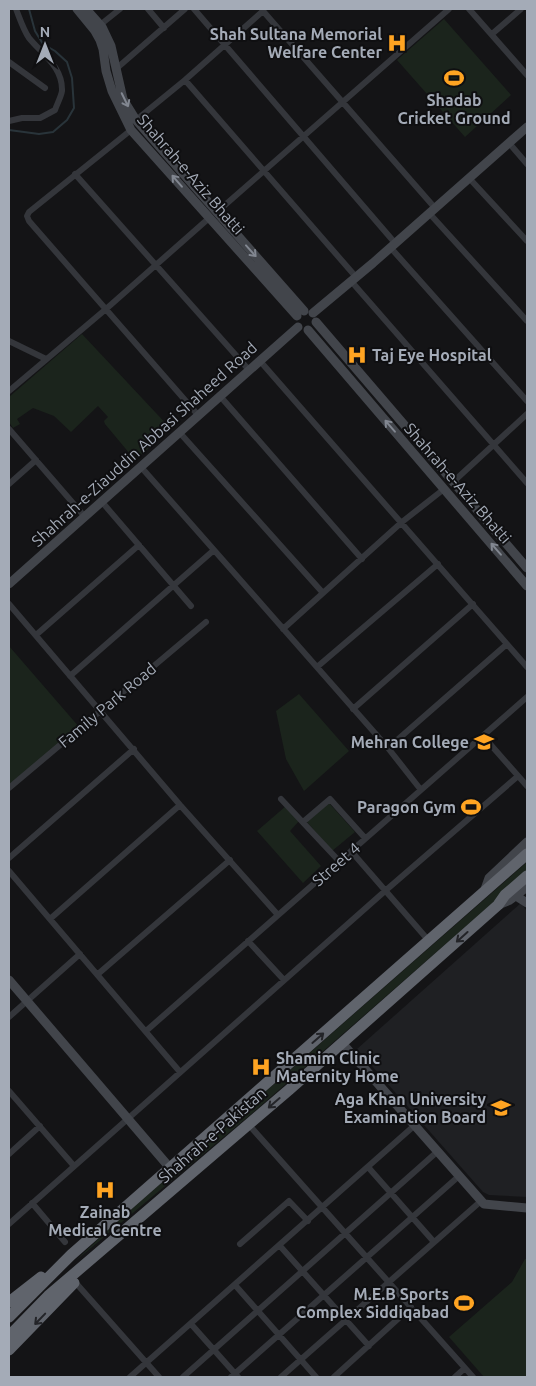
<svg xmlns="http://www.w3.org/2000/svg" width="536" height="1386" viewBox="0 0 536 1386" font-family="Ubuntu,sans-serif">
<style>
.built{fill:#1f2023}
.green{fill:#1b241c}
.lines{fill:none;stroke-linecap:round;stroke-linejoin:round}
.stream{stroke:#29343a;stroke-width:2}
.street{stroke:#34363b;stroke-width:6}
.secondary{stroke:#42454b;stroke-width:9}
.highway{stroke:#60646c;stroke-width:11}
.oneway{stroke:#828791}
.oneway2{stroke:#232428}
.labels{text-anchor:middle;stroke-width:4;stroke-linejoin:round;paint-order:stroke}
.poi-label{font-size:16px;font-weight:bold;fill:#a4abb7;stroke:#0f0f11;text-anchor:end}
.street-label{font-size:16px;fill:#a4abb7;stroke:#0f0f11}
</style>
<rect width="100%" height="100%" fill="#141416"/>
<path class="built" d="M521,903L527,911V1197L489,1195L483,1192L357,1049Z"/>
<path class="green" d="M444,19L511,95L465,137L397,60Z
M82,334L171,429L135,460L105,424L104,421L108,417L98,406L71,432L54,416L33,408L17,419L20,424L13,428L9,422V397Z
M9,646L80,728L9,788Z
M299,694L349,751L304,791L286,759L276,711Z
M329,803L355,832L332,851L307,822Z
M286,806L299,821L290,831L321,866L303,883L257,831Z
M527,862V871L505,892L256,1110L73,1263L109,1229Z
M525,1259H527V1377H484L449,1337L512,1282Z"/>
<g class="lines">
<path class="stream" d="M9,130L39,134L53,132L67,120L74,108L72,78L67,62L55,51L43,44L35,31L29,9"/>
<path class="street" d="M148,9L164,28
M194,9L395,243
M469,9L527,75
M100,25L120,9
M492,34L521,9
M9,62L45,88
M117,68L185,9
M185,80L356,277
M136,120L185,80L263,11L435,208
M9,121L22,118H40L55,110C57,104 61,97 62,91C63,67 42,54 29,38C23,29 20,19 16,9
M131,130L29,212L27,216L29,221L198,415
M509,143L527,164
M75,174L249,370
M469,178L527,241
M217,212L449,9
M429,213L527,321
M390,247L527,401
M351,281L527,483
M9,341L46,359
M260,361L527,667
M9,391L106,309L208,219
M220,396L362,559
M9,429L85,517
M180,433L323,593
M141,467L388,748L421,790
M453,482L527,414
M9,484L36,460
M102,502L191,606
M9,604L180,805L278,915
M283,629L402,522L444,489
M36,635L139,545
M317,667L438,564
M70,676L214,550
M353,709L473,604
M483,736L527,786
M388,748L507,644
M9,788L206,622
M281,799L339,861
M303,822L330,799L365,838
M351,851L429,941
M9,858L134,749
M9,871L180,1072
M50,919L180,805
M248,941L284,980
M98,974L230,860
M9,1017L80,954
M146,1031L527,697
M9,1091L74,1166
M249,1125L473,1377
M9,1154L40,1126
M368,1167L434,1242
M32,1203L65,1242
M9,1224L385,891L518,776
M240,1244L289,1201L308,1221
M280,1246L369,1346
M75,1282L159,1377
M235,1285L316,1377
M191,1324L238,1377
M130,1377L415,1125
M183,1377L438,1151
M231,1377L459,1176
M281,1377L481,1201
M334,1377L411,1307
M455,1377L465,1368"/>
<path class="secondary" d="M77,9L95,31L100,40L103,49L106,71L112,91L131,130L297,316
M86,9L102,27L111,46L123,99L136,120L304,311
M313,313L373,263L527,127
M316,322L527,568
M308,330L527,586
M9,584L298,327
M484,892L489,878L527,842
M516,896L527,903
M498,905L510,900L527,887
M9,980L170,1168
M342,1043L484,1204L527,1208"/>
<path class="highway" d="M9,1302L41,1277
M9,1317L71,1255L527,854
M9,1336L48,1296L290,1089L498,905L505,895L527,876
M9,1350L74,1283"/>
</g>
<defs><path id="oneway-shaft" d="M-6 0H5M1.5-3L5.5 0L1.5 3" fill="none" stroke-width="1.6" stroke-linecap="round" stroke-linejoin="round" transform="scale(1.25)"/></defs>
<g class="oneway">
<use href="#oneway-shaft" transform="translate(125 100) rotate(64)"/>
<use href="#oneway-shaft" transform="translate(177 181) rotate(-131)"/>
<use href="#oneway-shaft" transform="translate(251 251) rotate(48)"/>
<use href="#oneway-shaft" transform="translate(390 426) rotate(-131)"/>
<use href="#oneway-shaft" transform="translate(496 549) rotate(-131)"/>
</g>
<g class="oneway2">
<use href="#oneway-shaft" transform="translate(462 937) rotate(138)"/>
<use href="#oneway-shaft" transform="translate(318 1038) rotate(-41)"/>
<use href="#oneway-shaft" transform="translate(274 1103) rotate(139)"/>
<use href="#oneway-shaft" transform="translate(40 1319) rotate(134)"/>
</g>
<defs>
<symbol id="hospital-bare" viewBox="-9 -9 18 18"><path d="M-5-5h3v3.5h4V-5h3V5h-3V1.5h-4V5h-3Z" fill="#ffa422" stroke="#0f0f11" stroke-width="2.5" paint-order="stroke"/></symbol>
<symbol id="stadium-bare" viewBox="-9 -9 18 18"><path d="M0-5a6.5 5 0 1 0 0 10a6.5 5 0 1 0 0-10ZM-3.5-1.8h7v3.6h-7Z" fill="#ffa422" stroke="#0f0f11" stroke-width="2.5" paint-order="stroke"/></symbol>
<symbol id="university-bare" viewBox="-9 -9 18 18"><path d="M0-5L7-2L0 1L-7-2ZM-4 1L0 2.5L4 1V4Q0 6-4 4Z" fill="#ffa422" stroke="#0f0f11" stroke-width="2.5" paint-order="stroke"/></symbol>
</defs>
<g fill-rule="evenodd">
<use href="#hospital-bare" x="383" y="29" width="28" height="28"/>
<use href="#stadium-bare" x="440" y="64" width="28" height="28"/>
<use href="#hospital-bare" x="343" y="341" width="28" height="28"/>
<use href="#university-bare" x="470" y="728" width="28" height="28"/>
<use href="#stadium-bare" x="457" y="793" width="28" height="28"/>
<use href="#hospital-bare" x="247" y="1053" width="28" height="28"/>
<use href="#university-bare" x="487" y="1094" width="28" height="28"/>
<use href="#hospital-bare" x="91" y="1176" width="28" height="28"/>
<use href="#stadium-bare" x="450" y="1289" width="28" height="28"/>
</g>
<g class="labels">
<g class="poi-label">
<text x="382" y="40">Shah Sultana Memorial<tspan x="382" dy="18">Welfare Center</tspan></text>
<text x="454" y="106" text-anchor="middle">Shadab<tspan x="454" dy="18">Cricket Ground</tspan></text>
<text x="372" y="361" text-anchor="start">Taj Eye Hospital</text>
<text x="469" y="748">Mehran College</text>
<text x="456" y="813">Paragon Gym</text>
<text x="276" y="1064" text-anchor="start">Shamim Clinic<tspan x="276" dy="18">Maternity Home</tspan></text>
<text x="486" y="1105">Aga Khan University<tspan x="486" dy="18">Examination Board</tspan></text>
<text x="105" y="1218" text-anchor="middle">Zainab<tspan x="105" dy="18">Medical Centre</tspan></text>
<text x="449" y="1300">M.E.B Sports<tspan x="449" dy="18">Complex Siddiqabad</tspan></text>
</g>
<g class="street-label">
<text transform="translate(191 174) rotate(49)" y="6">Shahrah-e-Aziz Bhatti</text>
<text transform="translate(144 444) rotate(-42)" y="6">Shahrah-e-Ziauddin Abbasi Shaheed Road</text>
<text transform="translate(458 483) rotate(49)" y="6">Shahrah-e-Aziz Bhatti</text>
<text transform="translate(107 705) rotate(-40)" y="6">Family Park Road</text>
<text transform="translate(336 864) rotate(-41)" y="6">Street 4</text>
<text transform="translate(212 1135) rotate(-41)" y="6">Shahrah-e-Pakistan</text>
</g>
</g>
<rect width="536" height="1386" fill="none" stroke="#a4abb7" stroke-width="20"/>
<g transform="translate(45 45)" stroke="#0f0f11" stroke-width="4" paint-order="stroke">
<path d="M0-4L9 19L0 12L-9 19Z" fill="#a4abb7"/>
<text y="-8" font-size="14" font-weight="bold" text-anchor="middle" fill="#a4abb7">N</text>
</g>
</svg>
